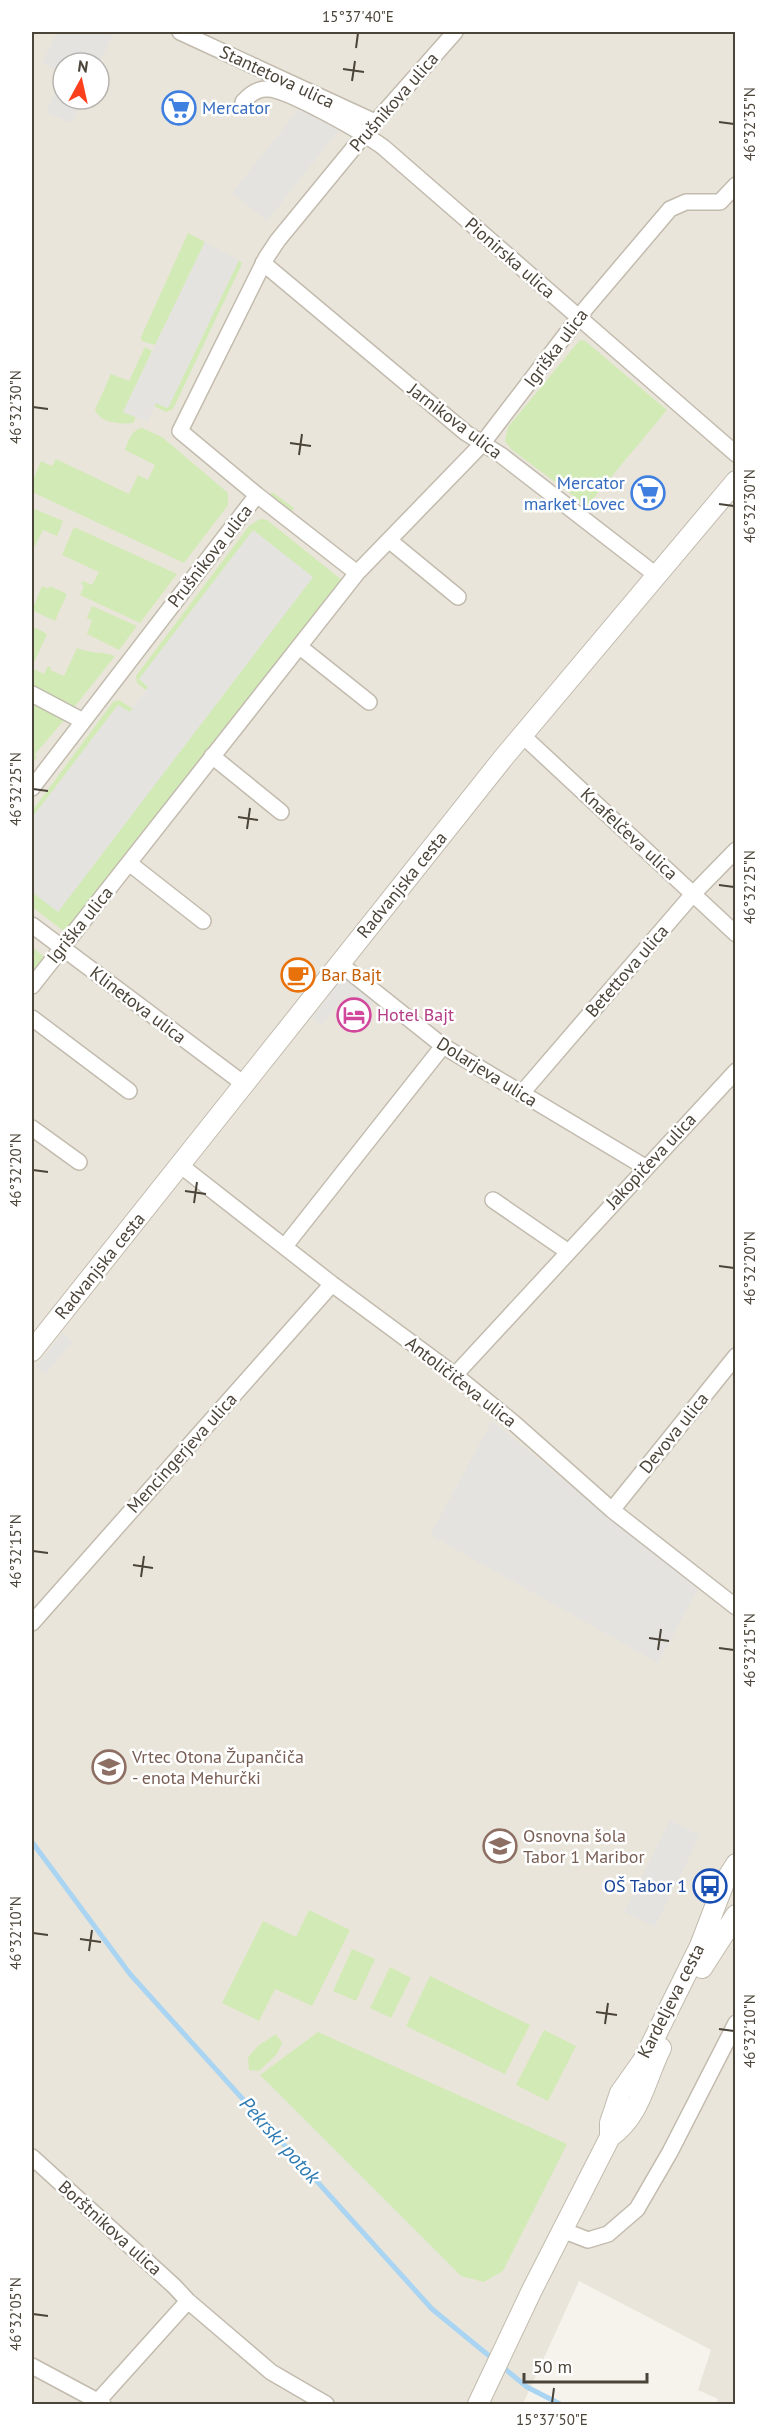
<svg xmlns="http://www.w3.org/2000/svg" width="767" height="2436" viewBox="0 0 767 2436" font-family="'PT Sans',sans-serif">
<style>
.residential{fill:#eae5da;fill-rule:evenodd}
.green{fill:#d2eab5}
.parking{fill:#e5e3e0}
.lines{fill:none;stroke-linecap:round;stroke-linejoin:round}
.stream{stroke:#a9d4f2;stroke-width:5}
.minor-casing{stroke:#c2bbae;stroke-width:18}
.tertiary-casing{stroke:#c2bbae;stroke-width:22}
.minor{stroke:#fff;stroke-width:15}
.tertiary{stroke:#fff;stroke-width:20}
.ticks{fill:none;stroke:#4b4439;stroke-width:2}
.labels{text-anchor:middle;stroke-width:5;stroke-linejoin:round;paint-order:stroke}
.street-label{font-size:18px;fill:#4b4439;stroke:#fff}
.shop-label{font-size:18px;fill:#366cbe;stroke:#fff;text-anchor:start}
.food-label{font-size:18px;fill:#c56008;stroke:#fff;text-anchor:start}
.hotel-label{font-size:18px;fill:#b23c85;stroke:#fff;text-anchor:start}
.education-label{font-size:18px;fill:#785e54;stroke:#fff;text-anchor:start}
.transit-label{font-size:18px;fill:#164399;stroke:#fff;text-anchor:end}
.water-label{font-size:20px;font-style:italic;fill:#2e7ab2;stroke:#fff}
.neatline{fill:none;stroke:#4b4439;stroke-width:2}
.ticks-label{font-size:15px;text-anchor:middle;fill:#4b4439}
</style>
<rect width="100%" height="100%" fill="#f6f3ec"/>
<path class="residential" d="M32,32H735V2404H716L718,2399L698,2390L711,2350L579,2281L523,2404H32ZM63,63H99V99H63Z"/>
<path class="green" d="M188,233L205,242L155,345L142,341L141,337Z
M239,260L242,263L240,268L173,409L166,412L154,406L156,403L168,408Z
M584,340L667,410L587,506L511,449L505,441L508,427L579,341Z
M145,347L152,351L123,412L136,417L133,423C120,424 101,424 95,410L111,374L129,381Z
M142,428L162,437L228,493V505L184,563L32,492V482L41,461L52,466L56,459L129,494L138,475L148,480L155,465L125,450C129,440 131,430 142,428Z
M272,492L294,508L291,513L270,495Z
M32,508L63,521L57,536L43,530L35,546L32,544Z
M260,519L267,520L343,581L213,742L65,932L32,907V892L58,911L313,577L139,679L148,687L146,690L137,683L136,676L249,526Z
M74,527L177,574L140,623L80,595L84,586L81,584L83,581L92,585L99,572L62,555Z
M42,586L48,589L50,586L67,594L55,621L32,610Z
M92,606L137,626L119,650L87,634L92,621L87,618Z
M32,626L47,634L32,667Z
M77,648C90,654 102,651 115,656L72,710L32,690V668L44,674L48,666L51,668L50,670L64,676Z
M32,699L66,718L35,754L37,757L32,764Z
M119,700L133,709L130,713L118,705L32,818V811L113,702Z
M32,947L44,957L32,975Z
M309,1910L350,1930L312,2006L275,1989L259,2021L222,2003L263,1921L296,1937Z
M352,1949L375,1959L356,2001L333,1991Z
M390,1967L411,1978L391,2018L370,2008Z
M430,1976L530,2025L505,2074L406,2026Z
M544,2030L576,2046L548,2101L516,2085Z
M318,2032L567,2144L503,2271L484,2282L461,2276L260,2075Z
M276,2034L282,2043L277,2054L259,2071L249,2070L248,2057L258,2046Z"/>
<path class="parking" d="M57,32H114L99,64L63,63V74L42,63Z
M63,74V99H83L71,123L46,112Z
M307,98L342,126L267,221L232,193Z
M205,242L239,260L168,408L156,403L148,422L123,412Z
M253,530L313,577L58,912L32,892V818L118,705L130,712L148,687L139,679Z
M343,977L374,1002L367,1011L345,996L322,1026L312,1018Z
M62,1333L73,1341L46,1374L36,1367Z
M492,1421L608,1516L699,1587L658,1663L430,1535Z
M670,1820L700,1835L655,1927L624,1912Z"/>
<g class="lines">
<path class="stream" d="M32,1842L130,1974L432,2309L527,2387L560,2404"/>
<defs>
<path id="minor" d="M180,32L375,122
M243,102C249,95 257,89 266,89C285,87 365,134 383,147L736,454
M263,263L466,433L501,455L656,575
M257,495L357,573
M390,541L458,597
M300,647L369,702
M32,694L83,721
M522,735L736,934
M212,756L281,812
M32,788L257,495L180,431L266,258L278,240L365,134L455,32
M129,863L203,921
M32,925L244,1084
M339,963L443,1046L645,1167
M32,986L357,573L482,444L586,308L670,209L686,202H720L736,185
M32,1018L129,1091
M521,1094L693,894L736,850
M32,1128L79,1162
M180,1165L332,1284L455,1375L515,1424L612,1510L736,1607
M493,1200L567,1251
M285,1246L443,1046
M455,1375L736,1071
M612,1510L736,1356
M32,1623L332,1284
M32,2157L174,2286L188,2301
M562,2230L588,2240L608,2234L637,2209L670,2152L736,2023
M32,2366L103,2404
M98,2401L188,2301L271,2372L326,2404"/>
<path id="tertiary" d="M32,1351L504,757L736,481
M702,1968L736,1915
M610,2137C641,2115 645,2080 661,2048
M478,2404L532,2290L610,2137V2123L620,2093L644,2059L700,1946L724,1883L736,1864"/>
</defs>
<use href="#minor" class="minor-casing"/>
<use href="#tertiary" class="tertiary-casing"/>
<use href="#minor" class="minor"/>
<use href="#tertiary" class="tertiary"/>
</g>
<path class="ticks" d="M356,48L358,33M343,69L364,72M352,81L355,61M719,122L734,124M33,407L48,409M290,443L311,446M299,455L302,434M719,504L734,506M33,789L48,791M238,817L258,820M247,829L250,808M719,885L734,887M33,1170L48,1172M185,1191L206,1194M194,1203L197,1182M719,1266L734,1268M33,1551L48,1553M133,1565L153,1568M141,1577L144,1556M649,1638L669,1641M719,1648L734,1650M658,1650L661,1629M33,1933L48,1935M80,1939L101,1942M89,1951L92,1930M596,2012L617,2015M605,2024L608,2003M719,2029L734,2031M33,2314L48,2316M552,2403L554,2388"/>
<defs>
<symbol id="supermarket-ring" viewBox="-11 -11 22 22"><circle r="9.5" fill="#fff" stroke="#3f7fe0" stroke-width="1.5"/><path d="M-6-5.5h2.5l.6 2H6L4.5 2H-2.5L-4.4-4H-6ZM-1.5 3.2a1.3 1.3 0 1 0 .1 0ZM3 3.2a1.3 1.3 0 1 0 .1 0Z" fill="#3f7fe0"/></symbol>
<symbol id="cafe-ring" viewBox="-11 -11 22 22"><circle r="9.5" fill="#fff" stroke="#e8710a" stroke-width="1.5"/><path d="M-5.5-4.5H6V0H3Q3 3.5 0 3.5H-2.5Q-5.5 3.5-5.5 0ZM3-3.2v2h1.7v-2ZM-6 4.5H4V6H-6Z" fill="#e8710a"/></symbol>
<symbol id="hotel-ring" viewBox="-11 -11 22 22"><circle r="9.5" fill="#fff" stroke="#d1479c" stroke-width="1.5"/><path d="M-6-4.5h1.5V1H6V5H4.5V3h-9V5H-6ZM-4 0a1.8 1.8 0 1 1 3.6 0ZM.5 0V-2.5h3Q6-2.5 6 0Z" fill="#d1479c"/></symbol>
<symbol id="school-ring" viewBox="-11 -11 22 22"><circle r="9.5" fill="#fff" stroke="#8d6e63" stroke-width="1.5"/><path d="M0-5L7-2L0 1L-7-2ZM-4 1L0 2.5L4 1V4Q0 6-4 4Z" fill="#8d6e63"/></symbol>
<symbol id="bus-ring" viewBox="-11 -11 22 22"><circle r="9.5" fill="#fff" stroke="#1a4fb4" stroke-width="1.5"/><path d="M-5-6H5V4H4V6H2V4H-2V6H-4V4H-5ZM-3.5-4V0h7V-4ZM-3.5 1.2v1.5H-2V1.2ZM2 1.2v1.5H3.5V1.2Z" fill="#1a4fb4"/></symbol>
</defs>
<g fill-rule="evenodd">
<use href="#supermarket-ring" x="160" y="89" width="38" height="38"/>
<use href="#supermarket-ring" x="629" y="474" width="38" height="38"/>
<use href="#cafe-ring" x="279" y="956" width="38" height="38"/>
<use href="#hotel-ring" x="335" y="996" width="38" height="38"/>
<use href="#school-ring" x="90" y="1748" width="38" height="38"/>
<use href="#school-ring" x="481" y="1827" width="38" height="38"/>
<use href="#bus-ring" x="691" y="1867" width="38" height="38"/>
</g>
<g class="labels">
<g class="street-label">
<text transform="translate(277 77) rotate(25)" y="6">Stantetova ulica</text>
<text transform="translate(394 102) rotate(-49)" y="6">Prušnikova ulica</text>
<text transform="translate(510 258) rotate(41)" y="6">Pionirska ulica</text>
<text transform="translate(556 348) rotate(-53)" y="6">Igriška ulica</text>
<text transform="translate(455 421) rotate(37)" y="6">Jarnikova ulica</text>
<text transform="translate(210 556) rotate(-52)" y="6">Prušnikova ulica</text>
<text transform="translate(629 834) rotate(43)" y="6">Knafelčeva ulica</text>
<text transform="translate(402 885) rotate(-51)" y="6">Radvanjska cesta</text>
<text transform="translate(80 925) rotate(-51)" y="6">Igriška ulica</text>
<text transform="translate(627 971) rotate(-49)" y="6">Betettova ulica</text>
<text transform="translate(138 1005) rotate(37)" y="6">Klinetova ulica</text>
<text transform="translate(487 1072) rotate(32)" y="6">Dolarjeva ulica</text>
<text transform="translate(651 1161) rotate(-47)" y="6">Jakopičeva ulica</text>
<text transform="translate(100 1266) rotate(-51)" y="6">Radvanjska cesta</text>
<text transform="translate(461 1382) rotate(38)" y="6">Antoličičeva ulica</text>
<text transform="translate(674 1433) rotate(-51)" y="6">Devova ulica</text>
<text transform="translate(182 1453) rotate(-48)" y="6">Mencingerjeva ulica</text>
<text transform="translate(671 2001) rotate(-63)" y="6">Kardeljeva cesta</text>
<text transform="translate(110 2228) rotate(42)" y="6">Borštnikova ulica</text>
</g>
<g class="shop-label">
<text x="202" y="114">Mercator</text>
<text x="625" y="489" text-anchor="end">Mercator<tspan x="625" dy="21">market Lovec</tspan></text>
</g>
<g class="food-label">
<text x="321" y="981">Bar Bajt</text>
</g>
<g class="hotel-label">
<text x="377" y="1021">Hotel Bajt</text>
</g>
<g class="education-label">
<text x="132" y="1763">Vrtec Otona Župančiča<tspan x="132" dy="21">- enota Mehurčki</tspan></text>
<text x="523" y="1842">Osnovna šola<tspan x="523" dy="21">Tabor 1 Maribor</tspan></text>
</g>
<g class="transit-label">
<text x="687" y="1892">OŠ Tabor 1</text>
</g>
<g class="water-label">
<text transform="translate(280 2140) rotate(48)" y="7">Pekrski potok</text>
</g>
</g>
<rect width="767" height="2436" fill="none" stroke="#ffffff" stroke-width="66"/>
<g transform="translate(81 81) rotate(8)"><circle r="28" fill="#ffffff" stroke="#b7b4b0" stroke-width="1.5"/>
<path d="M0-4.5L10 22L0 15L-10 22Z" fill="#fc3f1d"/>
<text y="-9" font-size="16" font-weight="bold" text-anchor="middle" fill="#4b4439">N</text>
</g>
<path d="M524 2373v9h123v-9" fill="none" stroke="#4b4439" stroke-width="3"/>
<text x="533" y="2373" font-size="18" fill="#4b4439" stroke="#ffffff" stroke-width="4.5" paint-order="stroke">50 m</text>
<rect x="33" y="33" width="701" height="2370" class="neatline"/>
<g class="ticks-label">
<text x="358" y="22">15°37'40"E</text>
<text transform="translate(750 124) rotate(-90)" y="5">46°32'35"N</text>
<text transform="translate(16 407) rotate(-90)" y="5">46°32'30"N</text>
<text transform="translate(750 506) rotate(-90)" y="5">46°32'30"N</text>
<text transform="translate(16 789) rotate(-90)" y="5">46°32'25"N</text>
<text transform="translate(750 887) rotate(-90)" y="5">46°32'25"N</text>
<text transform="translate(16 1170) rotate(-90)" y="5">46°32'20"N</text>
<text transform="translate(750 1268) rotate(-90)" y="5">46°32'20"N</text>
<text transform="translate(16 1551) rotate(-90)" y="5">46°32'15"N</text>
<text transform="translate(750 1650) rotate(-90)" y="5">46°32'15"N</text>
<text transform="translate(16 1933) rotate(-90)" y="5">46°32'10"N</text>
<text transform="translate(750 2031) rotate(-90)" y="5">46°32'10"N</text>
<text transform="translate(16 2314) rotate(-90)" y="5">46°32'05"N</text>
<text x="552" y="2425">15°37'50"E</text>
</g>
</svg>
